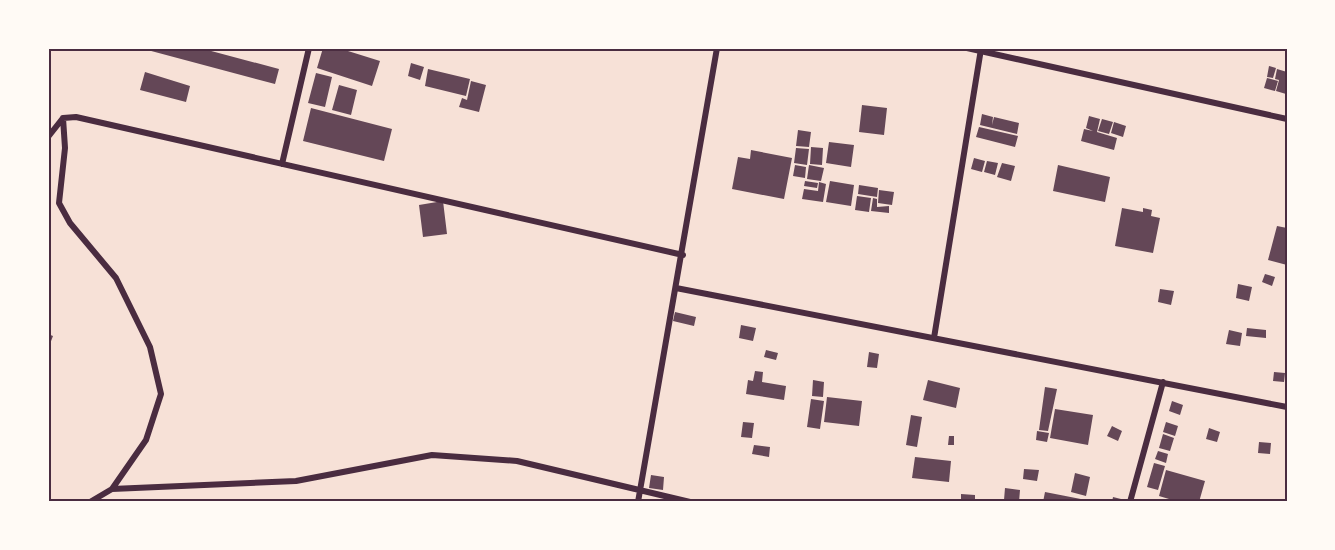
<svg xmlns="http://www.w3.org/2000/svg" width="1335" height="550" viewBox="0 0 1335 550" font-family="Overpass,sans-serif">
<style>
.building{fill:#644757}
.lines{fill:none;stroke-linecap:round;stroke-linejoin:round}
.minor{stroke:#4a2c40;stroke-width:6}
.neatline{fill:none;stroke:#4a2c40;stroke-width:2}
</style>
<rect width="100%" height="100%" fill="#f7e1d7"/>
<path class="building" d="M140,48H200L279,69L275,84Z
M323,48H349L348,51L380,61L372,86L317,68Z
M411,63L424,67L420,80L408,76Z
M1269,66L1276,68L1273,78L1267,77Z
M428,69L470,79L466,96L425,86Z
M1277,69L1287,72L1286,94L1276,91L1279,80L1275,79Z
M145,72L190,86L186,102L140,90Z
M316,73L332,77L325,107L308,103Z
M1267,78L1278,81L1275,91L1264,88Z
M471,81L486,85L479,112L459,107L462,98L467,100Z
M339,85L357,90L351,115L332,110Z
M862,105L887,108L884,135L859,132Z
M311,108L392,129L384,161L303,141Z
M982,114L993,117L992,125L994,117L1019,123L1017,134L980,125Z
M1089,116L1100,119L1097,132L1117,138L1114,150L1081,141L1084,129L1093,131L1086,128Z
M1102,119L1113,122L1109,134L1098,131Z
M1114,122L1126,126L1123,137L1111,133Z
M979,127L1018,136L1015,147L976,137Z
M798,130L811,132L809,147L796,146Z
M829,142L854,145L851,167L826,163Z
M811,147L823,148L822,165L810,164Z
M796,148L809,149L807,165L794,163Z
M751,150L792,158L784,199L732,189L738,157L750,159Z
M974,158L985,161L982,172L971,169Z
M987,161L998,163L995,175L984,172Z
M1002,163L1015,166L1011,181L997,177Z
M795,165L806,167L805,178L793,176Z
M809,165L824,168L821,181L807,179Z
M1058,165L1110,177L1105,202L1053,191Z
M805,181L818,183L817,188L804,186Z
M830,181L854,185L851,206L826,202Z
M819,182L826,184L823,202L802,199L804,189L818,191Z
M859,185L878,188L877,197L858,194Z
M879,190L894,192L892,205L878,203Z
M857,196L871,198L869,212L855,210Z
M873,198L877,199V207L889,206V213L871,211Z
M443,201L447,234L423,237L419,205Z
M1122,208L1143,212V208L1152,210L1151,216L1160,218L1153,253L1115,246Z
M1277,226L1287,228V265L1268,260Z
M1265,274L1275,277L1272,286L1262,282Z
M1238,284L1252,287L1249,301L1236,298Z
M1160,289L1174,291L1171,305L1158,302Z
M675,312L696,317L694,326L673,321Z
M741,325L756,328L753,341L739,338Z
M1247,328L1266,330V338L1246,336Z
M1229,330L1242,333L1240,346L1226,344Z
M48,334L53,336L48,349Z
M766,350L778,353L776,360L764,357Z
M869,352L879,354L877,368L867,367Z
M755,371L763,372L762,382L786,386L784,400L746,394L748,380L753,381Z
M1274,372L1285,373L1284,382L1273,381Z
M813,380L824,382L823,397L812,396Z
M928,380L960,388L956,408L923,400Z
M1045,387L1057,389L1048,431L1039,430Z
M827,397L862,401L859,426L824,422Z
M811,399L824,401L820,429L807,427Z
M1172,401L1183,405L1180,415L1169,411Z
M1055,409L1093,415L1088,445L1050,438Z
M911,415L922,417L917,447L906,445Z
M743,422L754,423L752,438L741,437Z
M1166,422L1178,426L1175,436L1163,432Z
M1112,426L1122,431L1118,441L1107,436Z
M1209,428L1220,432L1217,442L1206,439Z
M1037,431L1049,433L1047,442L1036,440Z
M1163,434L1174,438L1170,451L1159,448Z
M949,436H954V445H948Z
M1259,442L1271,443L1270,454L1258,453Z
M754,445L770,447L769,457L752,454Z
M1158,451L1168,454L1166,463L1155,459Z
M915,457L951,461L949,482L912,478Z
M1154,463L1165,466L1158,490L1147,487Z
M1024,469L1039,470L1037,481L1023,479Z
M1166,470L1205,481L1199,502H1179L1159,496Z
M1075,473L1090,477L1086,496L1071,492Z
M651,475L664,477L663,490L649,488Z
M1005,488L1020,490L1019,502L1004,500Z
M1045,492L1091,501V502H1043Z
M961,494L975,495V502H961Z
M1113,497L1121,499L1120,502H1112Z"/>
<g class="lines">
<path class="minor" d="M967,48L1287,119
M63,118L65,148L59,203L70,223L116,278L150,347L161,394L146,440L112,489L90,502
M48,137L63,118L76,117L683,255
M282,164L309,48
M676,288L1287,407
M934,338L981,49
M112,489L296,481L432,455L517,461L690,502
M638,502L717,48
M1130,502L1163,382"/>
</g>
<rect width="1335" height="550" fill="none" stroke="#fffaf5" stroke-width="99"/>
<rect x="50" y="50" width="1236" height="450" class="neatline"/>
</svg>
